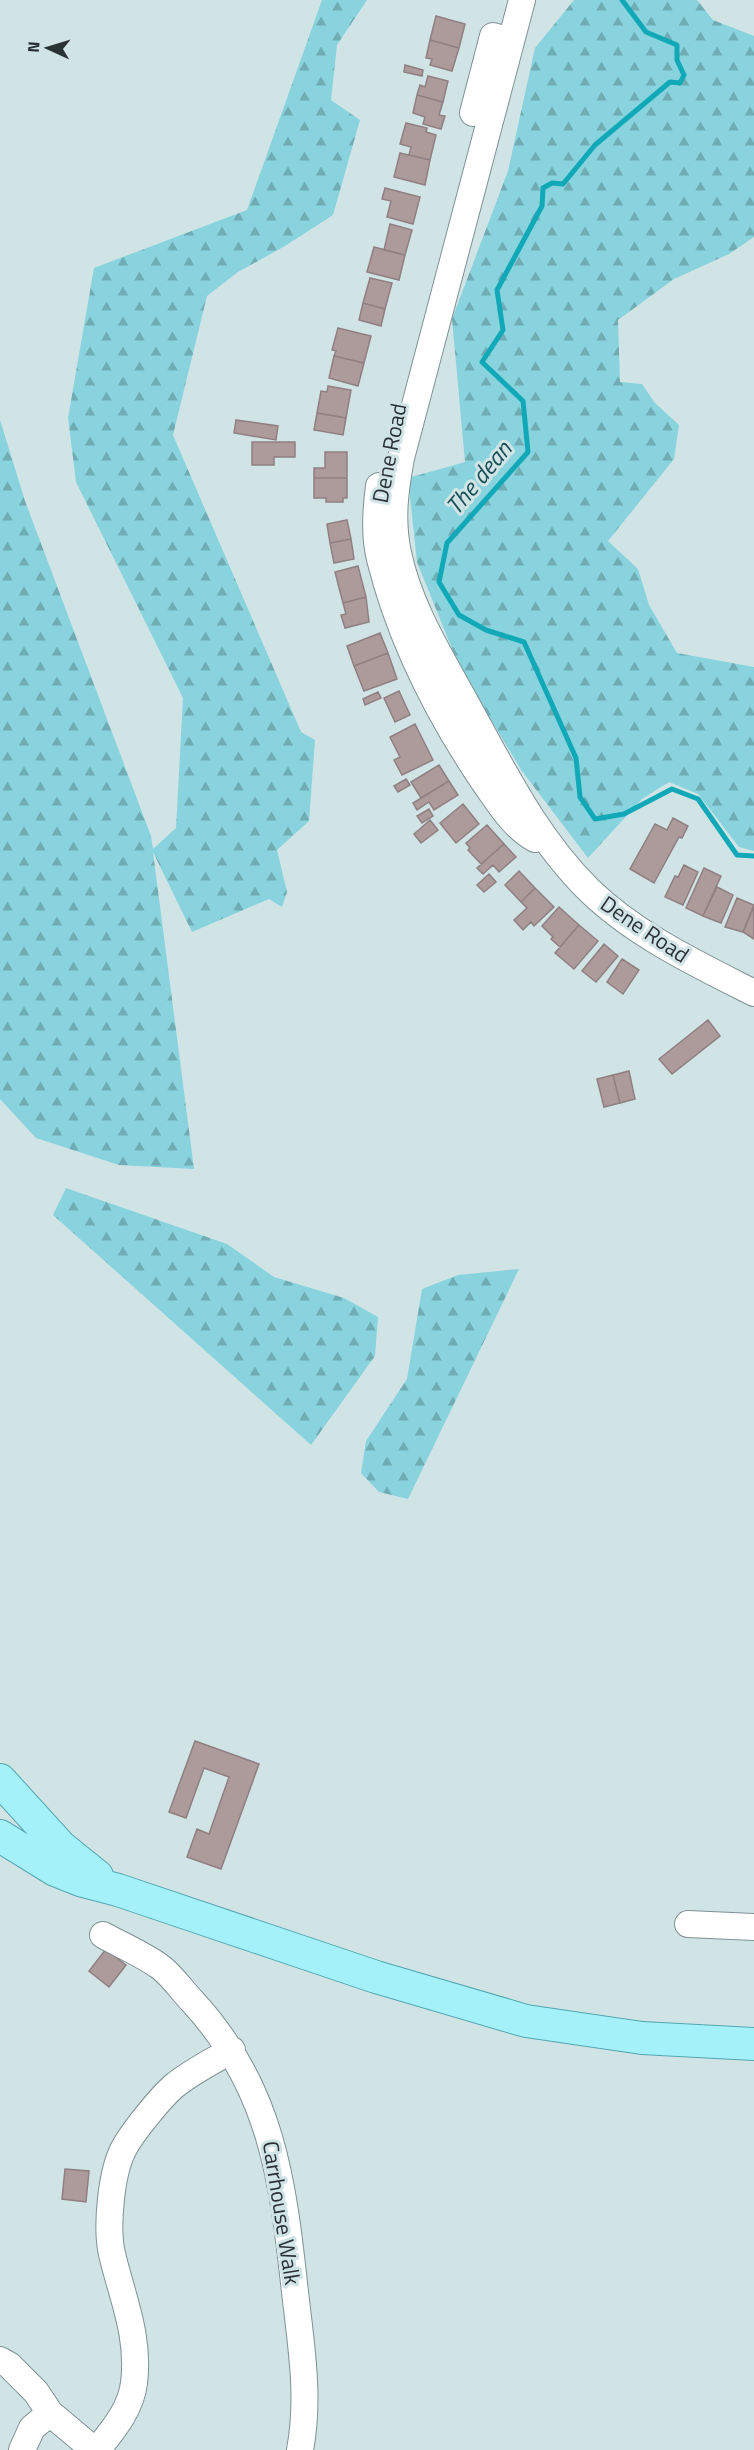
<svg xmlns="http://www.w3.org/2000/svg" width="754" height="2450" viewBox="0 0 754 2450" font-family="'Titillium Web',sans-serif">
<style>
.forest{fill:url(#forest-firs)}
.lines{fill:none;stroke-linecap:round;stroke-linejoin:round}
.stream{stroke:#11a8b7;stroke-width:5}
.building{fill:#ad9b9c;stroke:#907f80;stroke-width:1.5}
.minor-casing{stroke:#7f9194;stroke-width:28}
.major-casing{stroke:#52a7b2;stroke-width:34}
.minor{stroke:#fff;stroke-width:26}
.major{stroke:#a4f1fa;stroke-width:32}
.labels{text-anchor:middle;stroke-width:6;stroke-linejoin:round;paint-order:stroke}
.street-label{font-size:22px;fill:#2a3132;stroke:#d0e4e6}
.water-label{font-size:24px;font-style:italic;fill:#184f55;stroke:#d0e4e6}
</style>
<defs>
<pattern id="forest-firs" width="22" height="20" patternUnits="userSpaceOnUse" patternTransform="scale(1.5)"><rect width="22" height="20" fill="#88d3dd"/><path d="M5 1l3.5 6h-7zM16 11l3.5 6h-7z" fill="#6facb4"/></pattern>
</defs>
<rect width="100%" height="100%" fill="#d0e4e6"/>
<path class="forest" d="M322,0H367L337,45L331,100L360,120L333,215L285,246L238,272L207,296L173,435L301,732L315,740L309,821L277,850L287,892L282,907L269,899L192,932L153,852L194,1169L119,1165L36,1138L0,1099V420L25,501L151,836L153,849L176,828L183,698L76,482L68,418L94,268L247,210Z
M574,0H697L713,20L754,36V237L729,254L674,279L618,320L620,382L642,384L655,403L679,425L674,459L608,541L638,569L649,605L677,653L754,667V851L739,847L698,794L669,782L642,799L588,858L522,771L461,671L417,562L408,478L465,462L452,319L508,171L535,48Z
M66,1188L227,1244L274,1277L344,1298L378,1317L375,1356L311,1445L53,1215Z
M519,1269L408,1499L379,1492L361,1473L366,1441L407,1379L422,1289L458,1275Z"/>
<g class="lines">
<path class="stream" d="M622,0L646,32L677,45V60L684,75L680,83L670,82L595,145L563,184L552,183L543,188L542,206L497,290L503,330L482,362L523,401L528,452L447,543L439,582L459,615L486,630L524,642L576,758L580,797L595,819L624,814L672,789L698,799L737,855L754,856"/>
</g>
<path class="building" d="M436,16L465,24L459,48L430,40Z
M430,40L459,48L452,71L430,65L432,59L426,58Z
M405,65L423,70L422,76L404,72Z
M428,76L448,81L443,102L417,95L420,85L425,87Z
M417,95L443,102L439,115L445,116L441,129L423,124L425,117L413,113Z
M406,123L427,128L426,132L436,135L430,160L409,155L411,147L400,144Z
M400,153L430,160L425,185L394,177Z
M385,188L420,197L413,224L387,217L391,201L382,199Z
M390,224L412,230L405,255L384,250Z
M374,247L405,255L399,280L367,272Z
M370,278L392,283L385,309L363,303Z
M363,303L385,309L381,326L359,320Z
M338,328L371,336L364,363L334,356L336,351L332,350Z
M334,356L364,363L358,386L329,378Z
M328,386L351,390L346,418L317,413L321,391L327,392Z
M317,413L346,418L343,435L314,430Z
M236,420L278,426L276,440L234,433Z
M252,442H295V457H274V465H252Z
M325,452H347V478H314V468H325Z
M314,478H347V498H343V502H326V498H314Z
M347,520L351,539L330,543L327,524Z
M351,539L354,559L334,563L330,543Z
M358,566L366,597L343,603L335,572Z
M366,597L369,622L345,628L341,615L346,614L343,603Z
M380,633L388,653L354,666L347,646Z
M388,653L397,679L364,691L354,666Z
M399,691L410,715L395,722L384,698Z
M378,692L381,698L365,705L363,699Z
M415,724L433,760L402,775L394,760L400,757L390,737Z
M439,765L449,781L421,798L411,782Z
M406,779L410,785L398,792L394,786Z
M449,781L458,795L434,810L429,802L417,810L413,803Z
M463,804L479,824L456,843L440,823Z
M429,809L433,816L422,823L417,816Z
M673,818L688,826L682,838L679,837L654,883L630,869L655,824L667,830Z
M430,820L438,830L421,843L414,834Z
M487,825L504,844L481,864L468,850L470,848L466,843Z
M504,844L516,857L499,872L493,865L483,874L477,868Z
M684,865L698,872L683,905L665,897L675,876L678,877Z
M704,868L721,876L703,916L686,908Z
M519,871L535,888L521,902L505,885Z
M489,874L496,882L484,892L477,885Z
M717,887L733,895L721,923L703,916Z
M535,888L554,907L534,926L531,922L523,930L514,920L527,908L521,902Z
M737,898L754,905L743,932L725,927Z
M559,907L579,925L560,947L551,939L553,937L542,926Z
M754,907V939L743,932Z
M579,925L598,941L574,969L555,953Z
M604,944L618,956L596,982L582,971Z
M622,959L639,970L623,994L607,982Z
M708,1020L720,1036L672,1074L659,1059Z
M629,1071L635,1099L620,1103L613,1075Z
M613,1075L620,1103L604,1107L597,1079Z
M195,1741L259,1764L221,1869L187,1857L197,1829L209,1834L229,1777L204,1768L186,1818L169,1812Z
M106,1949L126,1965L109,1987L89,1971Z
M65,2169L89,2171L86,2202L62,2199Z"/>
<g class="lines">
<defs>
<path id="minor" d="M522,0L401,458C395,490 391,520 398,553C409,607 441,657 467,705C503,770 536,838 589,890C635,935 697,964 754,993
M473,113L493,36L511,41
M379,486C376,510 374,535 380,559C400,639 438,714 484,782C499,803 512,826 535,839
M688,1924L754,1927
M103,1935C121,1945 142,1954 159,1966C172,1975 182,1991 193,2002C272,2088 283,2181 295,2292C301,2345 310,2397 300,2450
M0,2360L9,2365L36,2392L50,2413L94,2450
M22,2450L32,2428L50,2413
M97,2450C113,2430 131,2409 134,2383C140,2336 122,2297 112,2254C106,2228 111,2174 123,2150C131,2134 160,2098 174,2086C191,2072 213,2061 232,2050"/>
<path id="major" d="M0,1780L61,1847L97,1876
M0,1836L55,1870L80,1880L118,1890L376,1977L526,2021L642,2038L754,2044"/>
</defs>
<use href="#minor" class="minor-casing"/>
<use href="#major" class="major-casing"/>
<use href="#minor" class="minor"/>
<use href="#major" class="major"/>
</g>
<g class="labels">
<g class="street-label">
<text transform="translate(389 453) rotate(-79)" y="8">Dene Road</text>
<text transform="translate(645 929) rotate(34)" y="8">Dene Road</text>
<text transform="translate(282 2213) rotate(81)" y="8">Carrhouse Walk</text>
</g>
<g class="water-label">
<text transform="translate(479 478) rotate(-50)" y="8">The dean</text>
</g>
</g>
<g transform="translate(48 48) rotate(274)" stroke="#d0e4e6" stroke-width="4.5" paint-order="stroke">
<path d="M0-4.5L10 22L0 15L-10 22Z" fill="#2a3132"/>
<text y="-9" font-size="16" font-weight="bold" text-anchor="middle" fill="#2a3132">N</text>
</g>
</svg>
